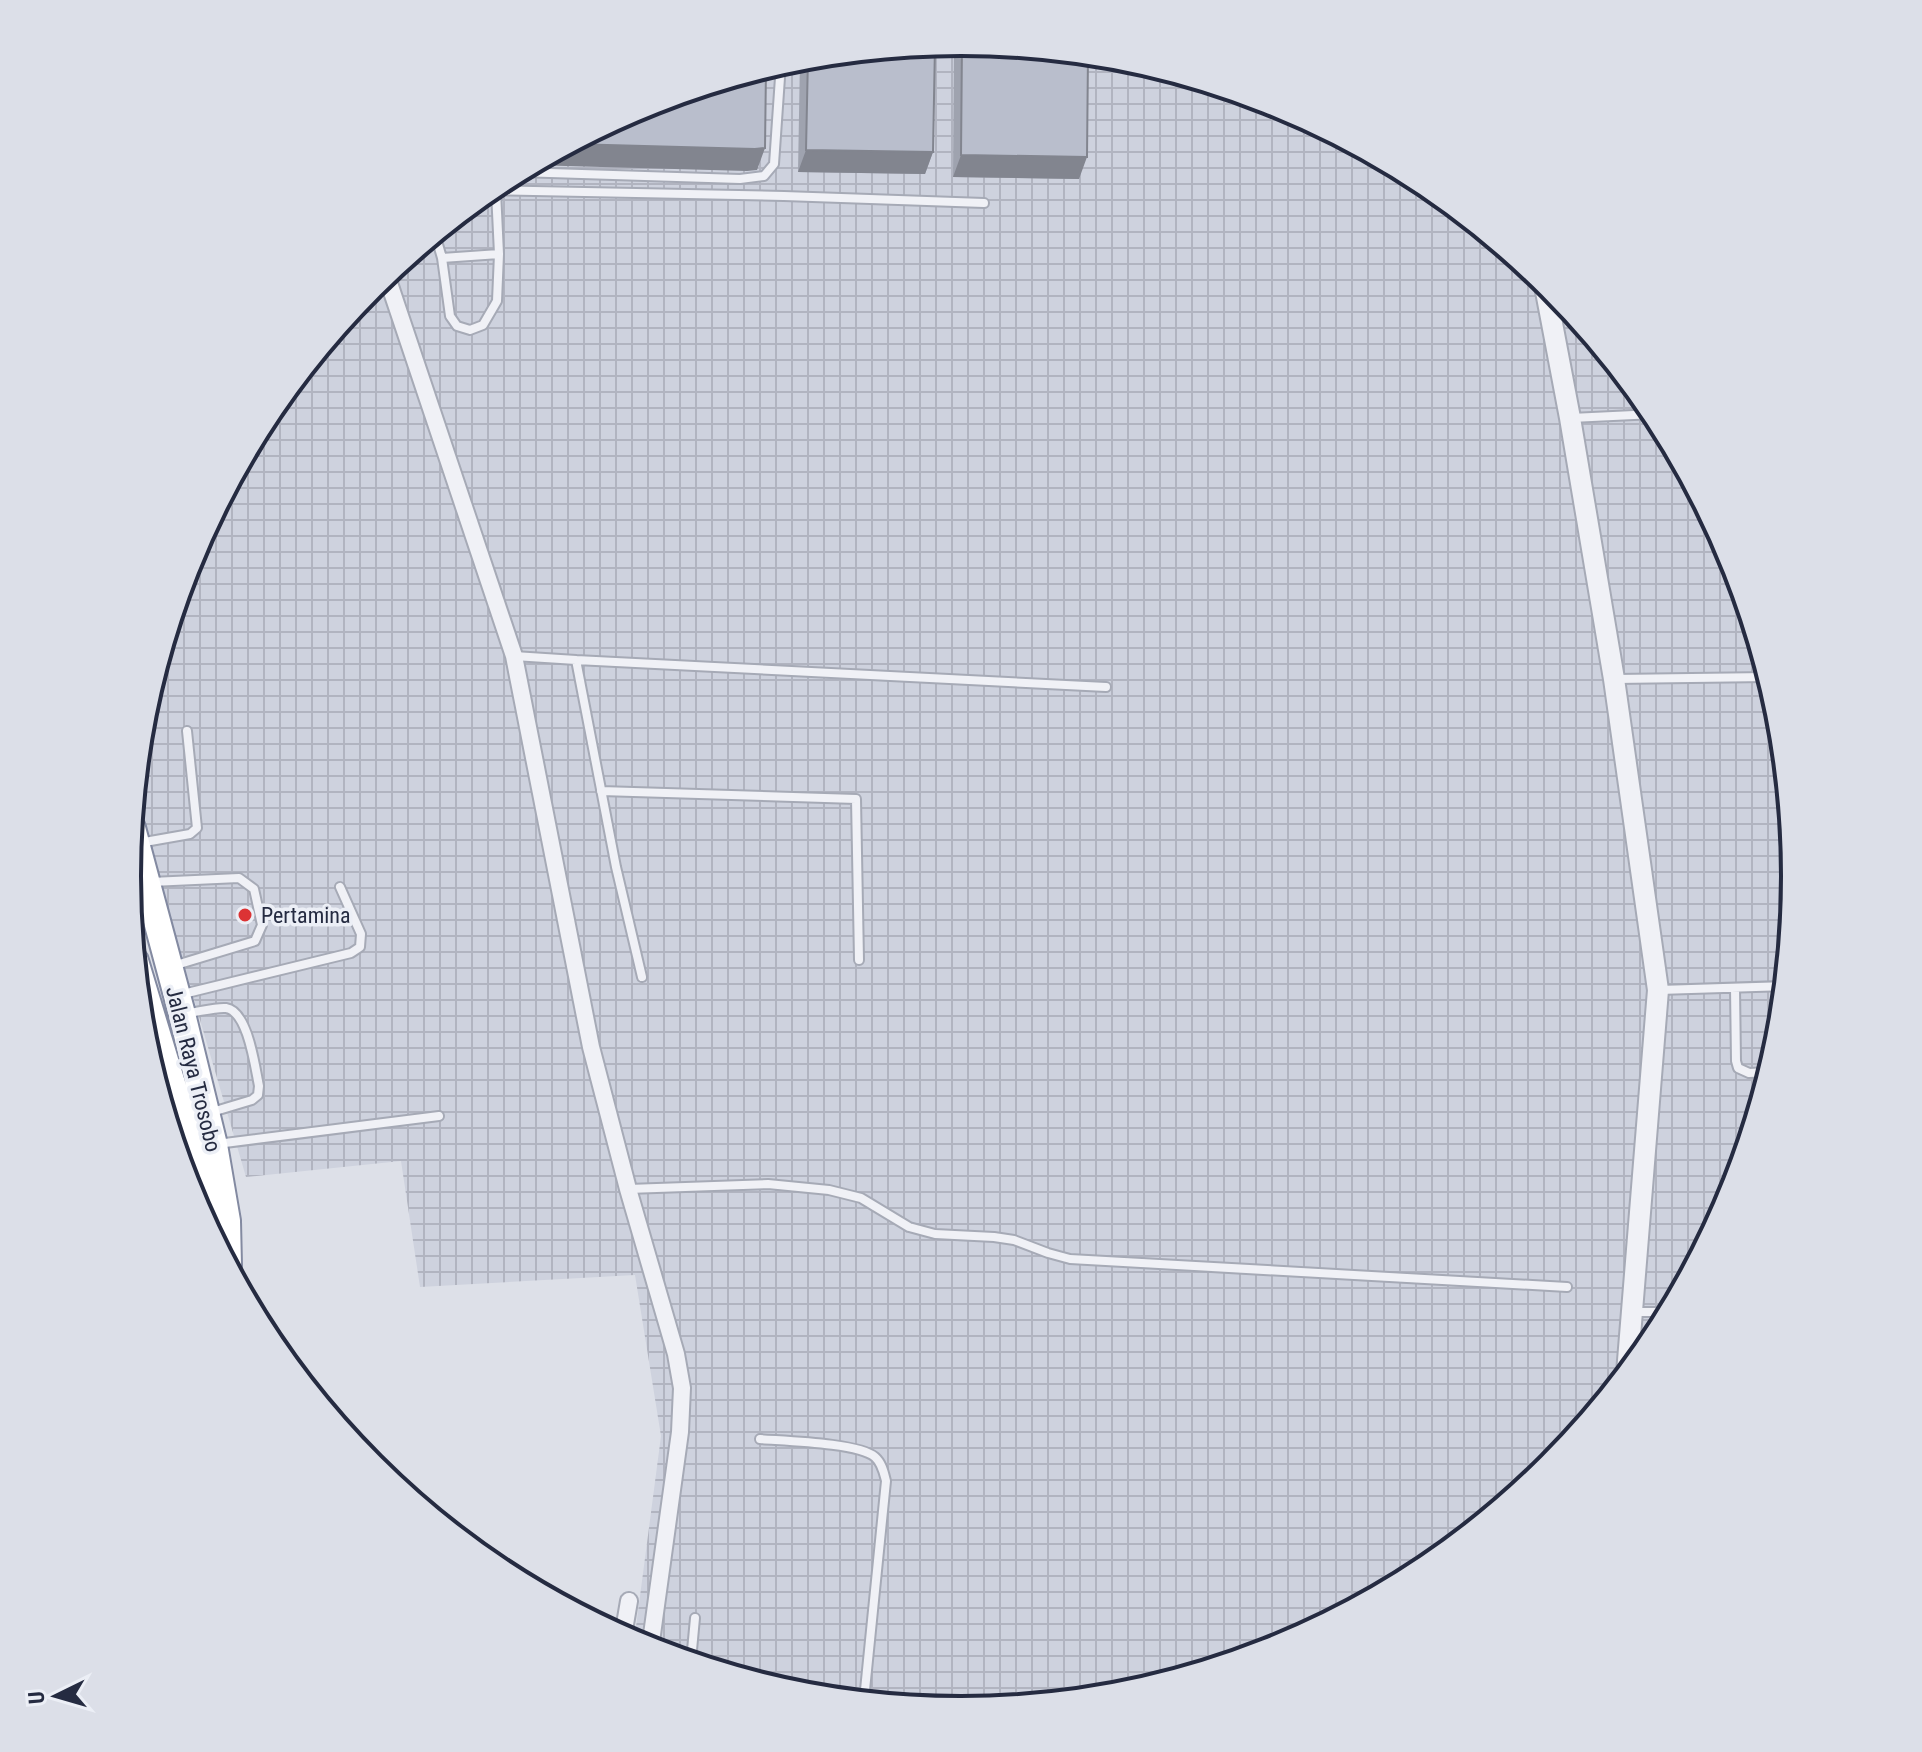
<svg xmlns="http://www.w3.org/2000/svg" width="1922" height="1752" viewBox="0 0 1922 1752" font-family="'Roboto Condensed',sans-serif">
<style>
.industrial{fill:url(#industrial-grid)}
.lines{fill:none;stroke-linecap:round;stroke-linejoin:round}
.service-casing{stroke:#a6aab6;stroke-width:12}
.minor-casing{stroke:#a6aab6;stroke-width:20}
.tertiary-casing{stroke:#a6aab6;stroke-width:24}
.trunk-casing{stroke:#838aa1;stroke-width:30}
.service{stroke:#f0f1f6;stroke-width:8}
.minor{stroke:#f0f1f6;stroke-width:16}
.tertiary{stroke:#f0f1f6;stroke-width:20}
.trunk{stroke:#fff;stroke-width:26}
.wall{fill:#9fa3af}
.shaded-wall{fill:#82858f}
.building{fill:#b9becc;stroke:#82858f;stroke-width:2}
.poi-dot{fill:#dc3334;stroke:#eceff6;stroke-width:3}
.labels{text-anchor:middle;stroke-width:7;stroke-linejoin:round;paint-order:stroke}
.poi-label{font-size:22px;fill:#252b41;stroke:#eceff6;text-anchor:start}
.street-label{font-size:22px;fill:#252b41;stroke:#eceff6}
.rim{fill:none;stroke:#252b41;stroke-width:4}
</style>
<defs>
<pattern id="industrial-grid" width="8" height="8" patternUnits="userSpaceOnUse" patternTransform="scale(2)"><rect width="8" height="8" fill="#ced2de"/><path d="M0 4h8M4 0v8" fill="none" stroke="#b1b4c0"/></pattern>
</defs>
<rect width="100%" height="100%" fill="#dde0e8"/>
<path class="industrial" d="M961,42L1124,58L1281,106L1425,183L1551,287L1655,413L1732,557L1779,714L1795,876L1779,1039L1731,1196L1654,1340L1550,1466L1424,1570L1280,1647L1123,1694L961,1710L798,1694L641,1646L634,1642L661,1436L635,1275L420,1287L401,1161L246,1177L135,798L143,713L191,556L268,412L372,286L498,182L642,105L799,58Z"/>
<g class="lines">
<defs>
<path id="service" d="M518,172L740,179L764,176L774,164L781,63
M488,190L784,196L984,203
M435,234L442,258L450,316L457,326L470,330L483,325L497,301L499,254L496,191
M442,258L499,254
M1571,418L1655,414
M514,656L576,660L616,867L642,977
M576,660L1106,687
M1615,679L1768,677
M601,791L856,799L859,960
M139,843L190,834L197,828L187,731
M151,882L239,878L254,889L262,925L255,941L173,966
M1735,988L1736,1061L1738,1068L1749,1073L1769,1072
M1659,990L1784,986
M179,995L351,953L360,947L361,934L340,887
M188,1013C198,1012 216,1007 226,1008C248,1011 255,1067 259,1086L258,1095L252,1100L212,1112
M217,1144L439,1116
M628,1189L768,1184L829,1190L861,1198L909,1227L935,1234L994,1237L1014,1240L1048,1253L1070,1259L1567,1287
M1633,1312H1669
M760,1439C785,1441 859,1443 875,1457C882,1463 884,1473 886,1481L864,1700
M691,1661L695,1618"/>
<path id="minor" d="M386,274L514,656L591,1047L628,1189L676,1354L682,1388L680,1432L650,1649
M623,1636L629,1601"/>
<path id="tertiary" d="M1544,281L1570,418L1614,679L1658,990L1627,1373"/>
<path id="trunk" d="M132,828L182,1014L214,1145L227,1221L228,1266
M135,961L189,1140L198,1181L203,1219"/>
</defs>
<use href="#service" class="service-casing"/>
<use href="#minor" class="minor-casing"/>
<use href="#tertiary" class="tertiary-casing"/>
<use href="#trunk" class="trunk-casing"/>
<use href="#service" class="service"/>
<use href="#minor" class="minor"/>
<use href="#tertiary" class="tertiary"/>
<use href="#trunk" class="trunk"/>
</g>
<path class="wall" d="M961,42L1088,55L1079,179L953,177L954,43Z
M935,45L933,152L925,174L798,172L800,58Z"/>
<path class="shaded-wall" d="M570,144L765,148L757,170L747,171L530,165Z
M806,150L933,152L925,174L798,172Z
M961,155L1087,157L1079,179L953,177Z"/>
<path class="building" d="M962,42L1088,55L1087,157L961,155Z
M935,45L933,152L806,150L808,57Z
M766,68L765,148L755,149L570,144L642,105Z"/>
<circle class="poi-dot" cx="245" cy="915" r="8"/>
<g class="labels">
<g class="poi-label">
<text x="261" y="923">Pertamina</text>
</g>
<g class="street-label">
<text transform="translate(194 1069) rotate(76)" y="8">Jalan Raya Trosobo</text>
</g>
</g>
<path d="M0 0H1922V1752H0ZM141 876a820 820 0 1 1 1640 0a820 820 0 1 1-1640 0Z" fill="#dcdfe8" fill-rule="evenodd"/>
<path class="rim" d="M141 876a820 820 0 1 1 1640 0a820 820 0 1 1-1640 0Z"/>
<g transform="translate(56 1696) rotate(265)" stroke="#eceff6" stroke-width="6" paint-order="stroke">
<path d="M0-6L14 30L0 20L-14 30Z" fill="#252b41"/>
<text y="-12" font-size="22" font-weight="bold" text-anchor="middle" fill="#252b41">U</text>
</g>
</svg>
